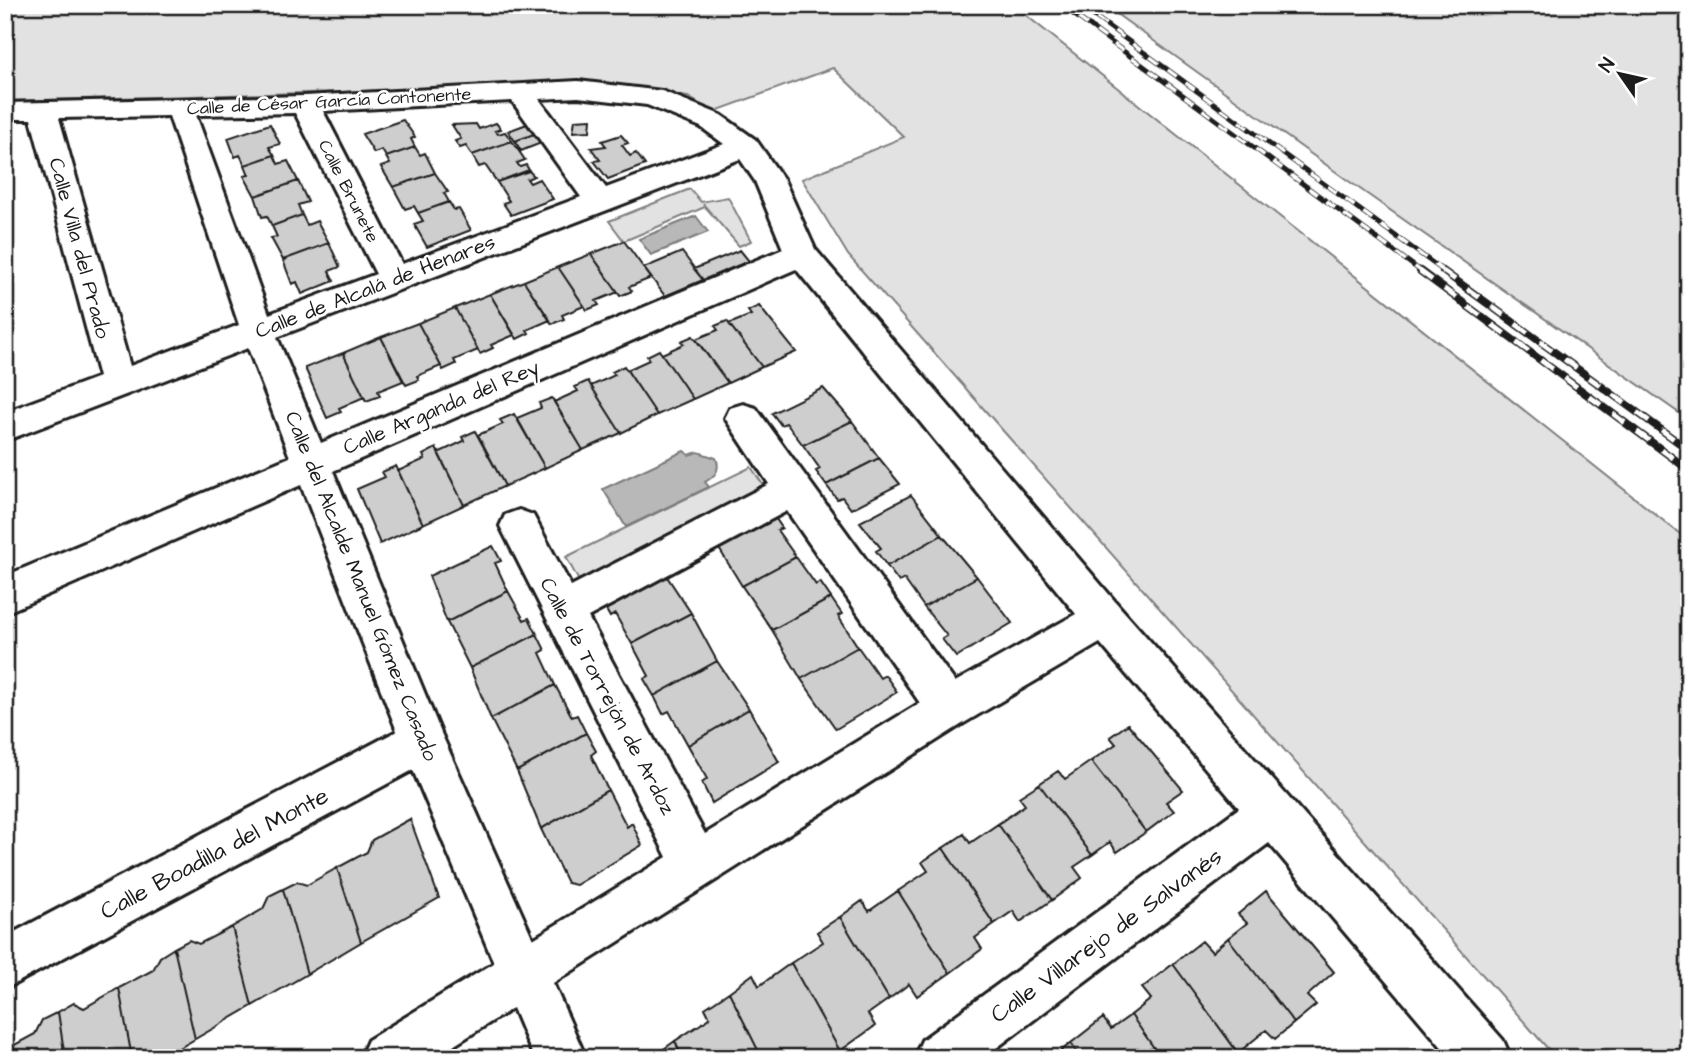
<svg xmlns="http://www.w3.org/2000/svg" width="1694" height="1063" viewBox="0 0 1694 1063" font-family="'Architects Daughter',sans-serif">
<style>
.green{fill:#e2e2e2;stroke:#7f7f7f;stroke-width:2}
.water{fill:#b8b8b8;stroke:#7a7a7a;stroke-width:2}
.building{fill:#cecece;stroke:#1c1c1c;stroke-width:2}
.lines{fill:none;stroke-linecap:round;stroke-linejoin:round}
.minor-casing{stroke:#1c1c1c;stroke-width:6}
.minor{fill:#fff;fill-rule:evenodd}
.rail-far1-casing{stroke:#1c1c1c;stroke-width:5}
.rail-casing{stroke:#1c1c1c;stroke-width:8}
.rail-far1{stroke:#fff;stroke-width:3.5;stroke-dasharray:11;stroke-linecap:butt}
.rail{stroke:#fff;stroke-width:5;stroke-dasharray:15;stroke-linecap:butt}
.labels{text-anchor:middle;stroke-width:5;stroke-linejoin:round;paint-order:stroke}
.far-street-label{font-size:18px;fill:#1c1c1c;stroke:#fff}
.street-label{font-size:21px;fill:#1c1c1c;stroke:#fff}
.near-street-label{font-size:24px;fill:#1c1c1c;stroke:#fff}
</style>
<rect width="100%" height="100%" fill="#fff"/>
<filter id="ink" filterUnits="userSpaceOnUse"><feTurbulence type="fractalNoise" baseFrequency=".0143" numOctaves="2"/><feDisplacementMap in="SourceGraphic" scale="14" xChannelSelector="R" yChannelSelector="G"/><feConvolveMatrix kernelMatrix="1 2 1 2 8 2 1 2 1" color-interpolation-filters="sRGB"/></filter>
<g filter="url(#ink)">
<path class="green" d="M5,5H1013L1689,541V1058H1556L848,255L802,179L904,137L833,68L713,112L688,97L607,85L5,101Z
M1104,5H1689V420L1350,182Z
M690,189L701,202L728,197L751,241L739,246L703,204L705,207L624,241L609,221Z
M751,467L766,489L580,583L566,557Z"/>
<path class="water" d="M696,216L708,232L651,255L639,239Z
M684,451L689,455L698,452L716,458C721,470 715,476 705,482L709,487L626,527L603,489Z"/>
<path class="building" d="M591,119L590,131L573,132L575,120Z
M403,120L415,137L411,139L415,147L386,157L382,150L374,153L362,134Z
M496,123L501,129L495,131L498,134L505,132L512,141L472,155L466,146L460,148L455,141L461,139L452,125L476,124L479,129Z
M270,124L280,144L269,147L274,155L245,165L240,155L235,157L228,138Z
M527,124L534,134L515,141L508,131Z
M534,134L541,143L521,151L515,141Z
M621,135L628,143L622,145L630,156L636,153L645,165L608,179L594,161L600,160L591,148L606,146L602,141Z
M512,141L525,160L517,163L520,167L526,165L529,170L497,182L485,165L479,167L472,155Z
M415,147L420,155L425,153L435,173L393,187L381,167L390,164L386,157Z
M274,155L278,164L288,161L298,181L255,196L244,176L249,175L245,165Z
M529,171L534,176L527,179L530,183L539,179L553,199L511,215L503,203L509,201L497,182Z
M435,173L448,192L444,193L449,202L418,213L414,206L405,209L393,187Z
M298,181L308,202L298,205L302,215L272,226L267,216L262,217L255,196Z
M449,202L454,210L459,209L471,230L427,247L414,224L423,221L418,213Z
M302,215L307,225L317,221L329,243L283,260L271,238L277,237L272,226Z
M624,241L651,278L629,287L632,291L620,296L591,254Z
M329,243L340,267L329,271L334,281L302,294L297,282L292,284L283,260Z
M740,250L749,261L703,280L694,269Z
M682,252L703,280L665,296L644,268Z
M591,254L618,292L596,301L599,305L587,310L558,267Z
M558,267L584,306L562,315L564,319L552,324L524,281Z
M524,281L550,320L527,330L529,333L517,339L490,294Z
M490,294L514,335L491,345L493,348L480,354L455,308Z
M759,306L796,352L762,367L729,324L751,315L748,311Z
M455,308L478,350L454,360L456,364L443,370L418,323Z
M727,321L762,367L728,383L696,339L718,330L715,326Z
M418,323L441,366L417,376L419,380L406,385L381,337Z
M693,336L728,383L693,399L662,354L684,344L681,341Z
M381,337L403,381L378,391L380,396L366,401L343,353Z
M659,350L693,399L657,415L627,370L649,360L647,356Z
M343,353L364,397L339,408L341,412L327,418L305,368Z
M624,366L657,415L621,433L591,386L615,375L612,372Z
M588,381L621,433L583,450L554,402L578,391L575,387Z
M823,388L852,421L803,445L786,423L781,425L772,413Z
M552,398L583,450L545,468L517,418L541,408L539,403Z
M514,414L545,468L505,486L478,435L503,424L500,420Z
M852,421L879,458L826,485L816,471L820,469L803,445Z
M475,431L505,486L464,505L438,453L464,441L462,437Z
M436,448L464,505L423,524L398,471L425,459L423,455Z
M879,458L900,484L851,509L842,497L837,499L826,485Z
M396,466L423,524L380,544L357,489L385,477L382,472Z
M911,495L942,535L887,566L876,551L881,548L860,522Z
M772,513L782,528L777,530L796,557L742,586L715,542Z
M942,535L977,577L924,607L904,579L899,582L887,566Z
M493,546L501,561L495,563L508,591L447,622L429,576Z
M796,557L816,585L820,582L831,598L772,630L742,586Z
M662,569L691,613L632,644L615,614L610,617L601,601Z
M977,577L1012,623L956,657L942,639L947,636L924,607Z
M508,591L524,620L529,618L537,634L470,668L447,622Z
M831,598L842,614L838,616L858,647L801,679L772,630Z
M691,613L717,661L654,696L644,679L649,676L632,644Z
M537,634L545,650L540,653L555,685L491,719L470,668Z
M858,647L880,678L885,675L897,692L836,729L801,679Z
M717,661L749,709L688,745L669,711L663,714L654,696Z
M555,685L572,717L577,715L586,733L517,771L491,719Z
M749,709L779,762L712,803L702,783L707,779L688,745Z
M1128,724L1183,790L1166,802L1174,811L1146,832L1091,761L1116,744L1110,737Z
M586,733L596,751L591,755L608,790L541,829L517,771Z
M1091,761L1146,832L1117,852L1110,842L1092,855L1039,784L1058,771L1065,779Z
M1039,784L1092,855L1074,867L1082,878L1052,900L998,824L1025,805L1019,797Z
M608,790L627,827L632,823L642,845L576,885L567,883L541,829Z
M410,819L439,898L361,942L337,868L367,852L372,840Z
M998,824L1052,900L1020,922L1013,911L994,924L943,848L964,834L970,843Z
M943,848L994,924L975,938L982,949L950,973L898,891L928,871L922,862Z
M337,868L361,942L307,974L283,889L297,882L307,885Z
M283,889L307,974L252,1006L232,927L263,909L269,896Z
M898,891L950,973L917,996L909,984L889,999L840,917L862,901L869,911Z
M1266,891L1334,972L1307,996L1316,1005L1294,1023L1228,938L1247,923L1238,914Z
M840,917L889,999L868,1014L875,1026L840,1051L791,963L823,942L817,932Z
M232,927L252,1006L195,1039L174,948L189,940L199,944Z
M1228,938L1294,1023L1275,1039L1266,1030L1238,1053L1173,964L1202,941L1212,952Z
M174,948L195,1039L162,1058H132L119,988L153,970L160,957Z
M791,963L840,1051L831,1058H762L729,992L753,974L759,986Z
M1173,964L1238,1053L1233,1058H1161L1131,1015L1151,999L1142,988Z
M119,988L132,1058H65L58,1012L74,1003L84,1008Z
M729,992L762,1058H682L675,1041L710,1018L705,1008Z
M58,1012L65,1058H5V1050L35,1034L42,1020Z
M1131,1015L1161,1058H1080L1071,1043L1103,1018L1111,1029Z
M675,1041L682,1058H651Z
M1071,1043L1080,1058H1052Z"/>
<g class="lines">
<defs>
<path id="minor" d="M578,81L662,91L721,115L756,140L784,180L815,249L1119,606L1503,1040L1511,1058H1451L1269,843L983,1058H914L922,1040L1239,808L1100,643L964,723L553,983L586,1058H534L513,1008L434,1058H360L368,1040L494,963L413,770L5,989V937L397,731L301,485L5,613V576L290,457L248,348L5,441V412L99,377L31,119H5V103L305,96ZM578,97L647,105L701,127L724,144L606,188L539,99ZM512,101L581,197L402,264L323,111ZM295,113L376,274L269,314L196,115ZM169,116L239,325L130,366L59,118ZM740,159L755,181L783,249L321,443L277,337ZM796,269L1076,614L955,682L756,408L743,404L730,408L725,418L769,484L571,586L533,515L519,510L505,515L500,526L667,857L533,939L441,733L333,471ZM787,511L920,703L705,834L588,617Z"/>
</defs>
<use href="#minor" class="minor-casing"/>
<use href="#minor" class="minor"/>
<defs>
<path id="rail-far1" d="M1061,5L1422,272
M1079,5L1445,272"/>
<path id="rail" d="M1420,271L1689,470
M1443,271L1689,450"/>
</defs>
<use href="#rail-far1" class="rail-far1-casing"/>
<use href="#rail" class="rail-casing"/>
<use href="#rail-far1" class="rail-far1"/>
<use href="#rail" class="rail"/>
</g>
</g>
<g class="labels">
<g class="far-street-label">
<text transform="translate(329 101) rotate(-3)" y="6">Calle de César García Contonente</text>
<text transform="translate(349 191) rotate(63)" y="6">Calle Brunete</text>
</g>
<g class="street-label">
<text transform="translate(80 248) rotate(75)" y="7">Calle Villa del Prado</text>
<text transform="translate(375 286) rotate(-21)" y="7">Calle de Alcalá de Henares</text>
<text transform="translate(441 407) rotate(-23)" y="7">Calle Arganda del Rey</text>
<text transform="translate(362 586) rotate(68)" y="7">Calle del Alcalde Manuel Gómez Casado</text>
<text transform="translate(608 696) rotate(62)" y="7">Calle de Torrejón de Ardoz</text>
</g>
<g class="near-street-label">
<text transform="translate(214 853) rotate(-28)" y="8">Calle Boadilla del Monte</text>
<text transform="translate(1106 935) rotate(-36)" y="8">Calle Villarejo de Salvanés</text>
</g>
</g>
<rect width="1694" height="1063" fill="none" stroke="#fff" stroke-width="28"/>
<rect x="14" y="14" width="1666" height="1035" fill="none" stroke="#1c1c1c" stroke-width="2.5" filter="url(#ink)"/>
<g transform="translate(1620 74) rotate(304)" stroke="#ffffff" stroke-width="5" paint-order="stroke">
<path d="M0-5L12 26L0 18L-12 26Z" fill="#1c1c1c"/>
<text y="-10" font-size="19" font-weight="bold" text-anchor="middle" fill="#1c1c1c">N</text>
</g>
</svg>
